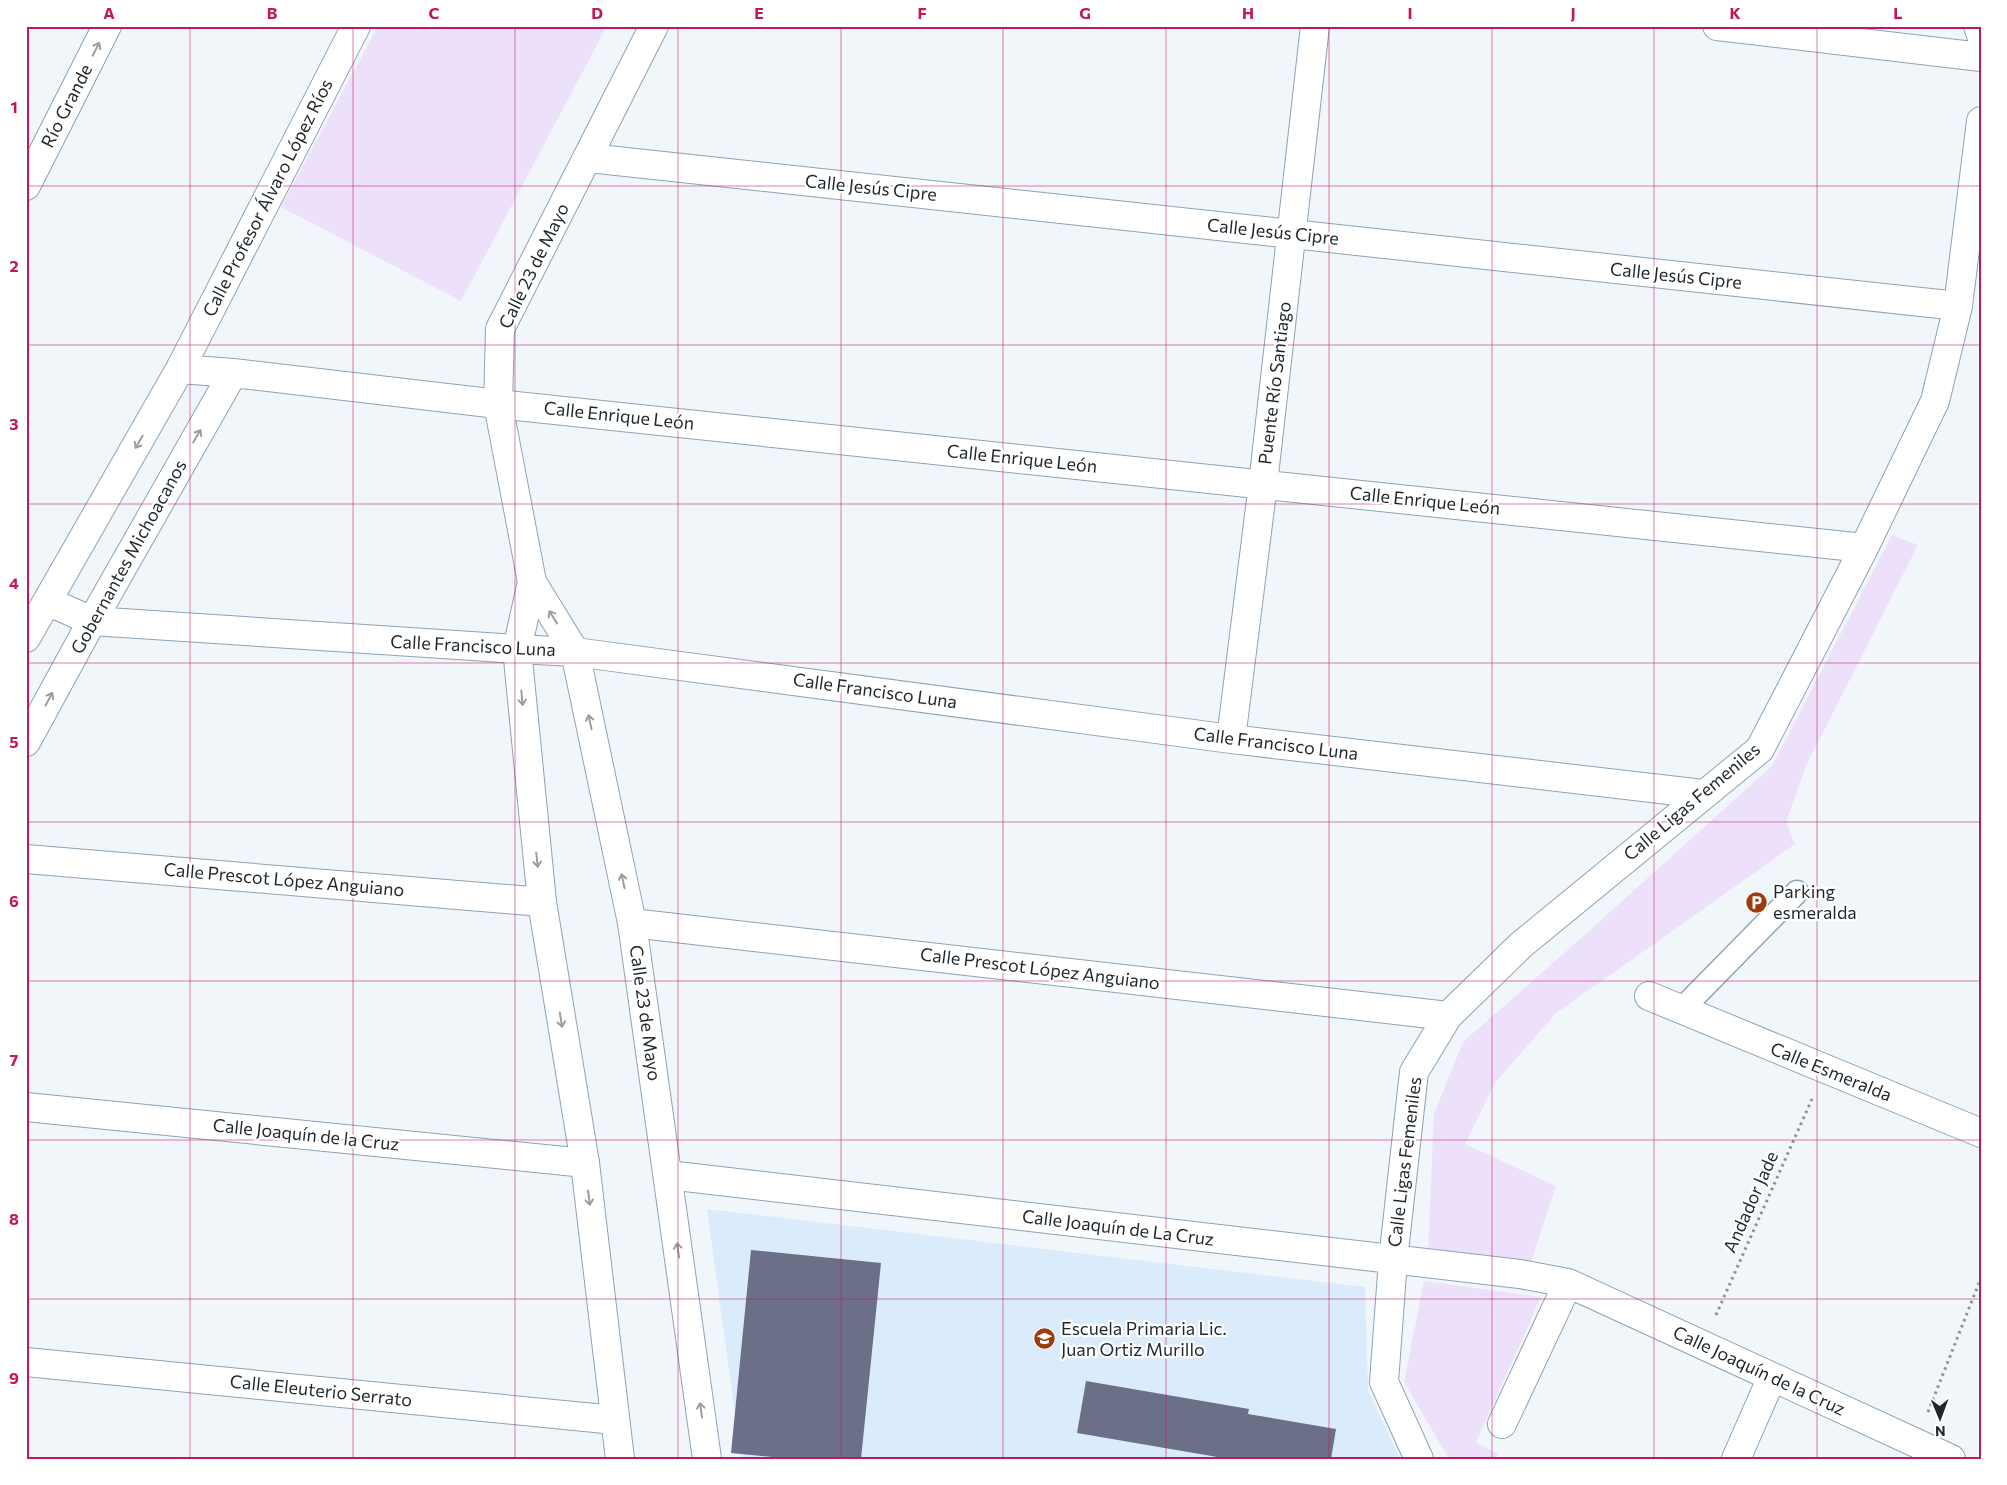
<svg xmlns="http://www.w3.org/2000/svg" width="2007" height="1485" viewBox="0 0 2007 1485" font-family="Commissioner,sans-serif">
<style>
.built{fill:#daecfc}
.green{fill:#ede0fb}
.building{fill:#6b7088}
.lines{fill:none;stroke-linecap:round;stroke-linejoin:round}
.service-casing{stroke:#8ca3b6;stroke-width:25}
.minor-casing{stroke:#8ca3b6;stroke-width:30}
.tertiary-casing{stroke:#8ca3b6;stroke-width:30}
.secondary-casing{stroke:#8ca3b6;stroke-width:30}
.path{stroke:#8b9297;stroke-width:3;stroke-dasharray:2.5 4;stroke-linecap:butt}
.service{stroke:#fff;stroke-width:22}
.minor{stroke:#fff;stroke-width:28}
.tertiary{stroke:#fff;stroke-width:28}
.secondary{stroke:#fff;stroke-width:28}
.oneway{stroke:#9a9ea1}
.grid{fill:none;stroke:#c2185b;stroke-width:1;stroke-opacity:0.55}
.labels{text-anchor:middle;stroke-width:4.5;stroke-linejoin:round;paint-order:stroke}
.street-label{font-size:18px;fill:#1e272e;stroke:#fff}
.poi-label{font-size:18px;fill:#1e272e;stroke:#fff;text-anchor:start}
.neatline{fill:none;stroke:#c2185b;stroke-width:2}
.grid-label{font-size:16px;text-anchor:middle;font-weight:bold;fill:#c2185b}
</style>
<rect width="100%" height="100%" fill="#f1f6fa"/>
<path class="built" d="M707,1209L1365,1287L1368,1390L1400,1459H741Z"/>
<path class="green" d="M378,26H607L461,301L281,207Z
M1892,535L1918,545L1806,766L1786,822L1795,844L1555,1014L1495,1083L1465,1144L1556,1186L1529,1268L1428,1252L1434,1114L1463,1042L1570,948L1772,766Z
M1424,1281L1541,1297L1476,1442L1498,1454L1495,1459H1449L1404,1382Z"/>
<path class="building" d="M751,1250L881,1263L861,1459H793L731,1453Z
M1086,1381L1249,1409L1248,1414L1336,1429L1331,1459H1229L1077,1433Z"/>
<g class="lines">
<defs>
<path id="service" d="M1681,1010L1797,892"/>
<path id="minor" d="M1717,26L1981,57
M1978,26L1981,35
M589,158L1958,306
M180,369L233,373L498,404L1864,548
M47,601L92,621L517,649L575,652L1231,739L1703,794
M26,638L180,369L356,26
M1231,739L1263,484L1315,26
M26,742L92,621L233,373
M26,859L542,902
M632,923L1448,1016
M1649,996L1981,1133
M26,1107L585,1163
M668,1175L1520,1274L1568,1283L1951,1459
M26,1362L615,1420
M1502,1424L1568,1283
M1419,1459L1384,1382L1393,1260L1414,1072L1448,1016L1521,945L1760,749L1864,548L1935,401L1958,306L1981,121
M1736,1459L1772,1377"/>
<path id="tertiary" d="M654,26L500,329L498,404L532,582L575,652L632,923L707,1459
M532,582L517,649L542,902L585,1163L620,1459"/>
<path id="secondary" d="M26,186L107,26"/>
</defs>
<use href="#service" class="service-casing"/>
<use href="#minor" class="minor-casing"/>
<use href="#tertiary" class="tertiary-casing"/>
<use href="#secondary" class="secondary-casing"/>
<path class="path" d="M1716,1315L1812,1099
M1928,1412L1981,1278"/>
<use href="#service" class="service"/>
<use href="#minor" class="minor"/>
<use href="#tertiary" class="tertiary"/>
<use href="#secondary" class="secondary"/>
</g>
<defs><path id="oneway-shaft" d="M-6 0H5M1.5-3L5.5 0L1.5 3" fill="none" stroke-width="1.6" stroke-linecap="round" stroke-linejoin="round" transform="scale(1.25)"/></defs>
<g class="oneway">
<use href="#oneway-shaft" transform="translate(96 49) rotate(-63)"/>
<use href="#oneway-shaft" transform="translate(197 436) rotate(-60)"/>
<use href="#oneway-shaft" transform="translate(139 442) rotate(120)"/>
<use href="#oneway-shaft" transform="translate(553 617) rotate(-122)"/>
<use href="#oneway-shaft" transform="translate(522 698) rotate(85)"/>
<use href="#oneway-shaft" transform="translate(49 699) rotate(-62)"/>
<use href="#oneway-shaft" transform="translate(590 722) rotate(-102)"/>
<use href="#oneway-shaft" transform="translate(537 860) rotate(84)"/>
<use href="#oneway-shaft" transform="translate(623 881) rotate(-102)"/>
<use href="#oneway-shaft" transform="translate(561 1020) rotate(81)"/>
<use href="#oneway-shaft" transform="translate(589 1198) rotate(83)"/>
<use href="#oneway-shaft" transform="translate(678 1250) rotate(-98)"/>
<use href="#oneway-shaft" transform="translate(701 1410) rotate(-98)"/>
</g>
<path class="grid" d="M190,26V1459M353,26V1459M515,26V1459M678,26V1459M841,26V1459M1003,26V1459M1166,26V1459M1329,26V1459M1492,26V1459M1654,26V1459M1817,26V1459M26,186H1981M26,345H1981M26,504H1981M26,663H1981M26,822H1981M26,981H1981M26,1140H1981M26,1299H1981"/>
<defs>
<symbol id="parking-disc" viewBox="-11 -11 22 22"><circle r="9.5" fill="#a03b0d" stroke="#fff"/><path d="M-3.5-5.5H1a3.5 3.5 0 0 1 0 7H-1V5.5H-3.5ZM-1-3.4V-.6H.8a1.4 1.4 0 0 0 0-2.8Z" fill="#fff"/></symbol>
<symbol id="school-disc" viewBox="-11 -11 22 22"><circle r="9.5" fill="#a03b0d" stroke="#fff"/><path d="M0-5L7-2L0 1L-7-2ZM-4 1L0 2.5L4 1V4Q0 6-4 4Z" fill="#fff"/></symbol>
</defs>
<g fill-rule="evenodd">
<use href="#parking-disc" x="1744" y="890" width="25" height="25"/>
<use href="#school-disc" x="1032" y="1326" width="25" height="25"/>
</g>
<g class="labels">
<g class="street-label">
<text transform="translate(67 106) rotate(-63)" y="6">Río Grande</text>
<text transform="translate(871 188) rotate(6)" y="6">Calle Jesús Cipre</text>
<text transform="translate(268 198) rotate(-63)" y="6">Calle Profesor Álvaro López Ríos</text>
<text transform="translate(1273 232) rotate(6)" y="6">Calle Jesús Cipre</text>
<text transform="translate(534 266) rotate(-64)" y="6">Calle 23 de Mayo</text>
<text transform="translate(1676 276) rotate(6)" y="6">Calle Jesús Cipre</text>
<text transform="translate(1275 383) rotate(-83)" y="6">Puente Río Santiago</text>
<text transform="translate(619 416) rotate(6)" y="6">Calle Enrique León</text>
<text transform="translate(1022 459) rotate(6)" y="6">Calle Enrique León</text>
<text transform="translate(1425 501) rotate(6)" y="6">Calle Enrique León</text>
<text transform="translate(129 557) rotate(-61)" y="6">Gobernantes Michoacanos</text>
<text transform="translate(473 646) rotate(3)" y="6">Calle Francisco Luna</text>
<text transform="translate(875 691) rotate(8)" y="6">Calle Francisco Luna</text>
<text transform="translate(1276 744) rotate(7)" y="6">Calle Francisco Luna</text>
<text transform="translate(1692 802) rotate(-40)" y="6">Calle Ligas Femeniles</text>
<text transform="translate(284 880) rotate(5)" y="6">Calle Prescot López Anguiano</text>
<text transform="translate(1040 969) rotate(7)" y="6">Calle Prescot López Anguiano</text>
<text transform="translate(645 1013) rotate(82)" y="6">Calle 23 de Mayo</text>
<text transform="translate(1831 1072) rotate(22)" y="6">Calle Esmeralda</text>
<text transform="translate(306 1135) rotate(6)" y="6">Calle Joaquín de la Cruz</text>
<text transform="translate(1405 1162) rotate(-83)" y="6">Calle Ligas Femeniles</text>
<text transform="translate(1751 1202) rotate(-66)" y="6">Andador Jade</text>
<text transform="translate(1118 1228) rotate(7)" y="6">Calle Joaquín de La Cruz</text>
<text transform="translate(1759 1371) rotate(25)" y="6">Calle Joaquín de la Cruz</text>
<text transform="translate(321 1391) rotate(6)" y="6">Calle Eleuterio Serrato</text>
</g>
<g class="poi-label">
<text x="1773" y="898">Parking<tspan x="1773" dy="21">esmeralda</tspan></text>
<text x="1061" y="1335">Escuela Primaria Lic.<tspan x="1061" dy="21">Juan Ortiz Murillo</tspan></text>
</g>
</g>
<rect width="2007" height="1485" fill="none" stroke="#ffffff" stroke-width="55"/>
<g transform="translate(1940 1418) rotate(179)" stroke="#ffffff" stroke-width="4" paint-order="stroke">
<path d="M0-4L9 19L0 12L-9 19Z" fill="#1e272e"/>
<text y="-8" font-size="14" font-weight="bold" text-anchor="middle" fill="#1e272e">N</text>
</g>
<rect x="28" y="28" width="1952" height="1430" class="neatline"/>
<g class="grid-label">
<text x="109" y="19">A</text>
<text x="272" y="19">B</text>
<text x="434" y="19">C</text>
<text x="597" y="19">D</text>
<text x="759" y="19">E</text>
<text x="922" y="19">F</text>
<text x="1085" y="19">G</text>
<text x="1248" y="19">H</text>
<text x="1410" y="19">I</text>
<text x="1573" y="19">J</text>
<text x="1735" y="19">K</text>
<text x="1898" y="19">L</text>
<text x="14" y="113">1</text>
<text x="14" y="272">2</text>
<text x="14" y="430">3</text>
<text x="14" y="589">4</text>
<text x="14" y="748">5</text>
<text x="14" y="907">6</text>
<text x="14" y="1066">7</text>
<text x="14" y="1225">8</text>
<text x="14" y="1384">9</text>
</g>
</svg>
